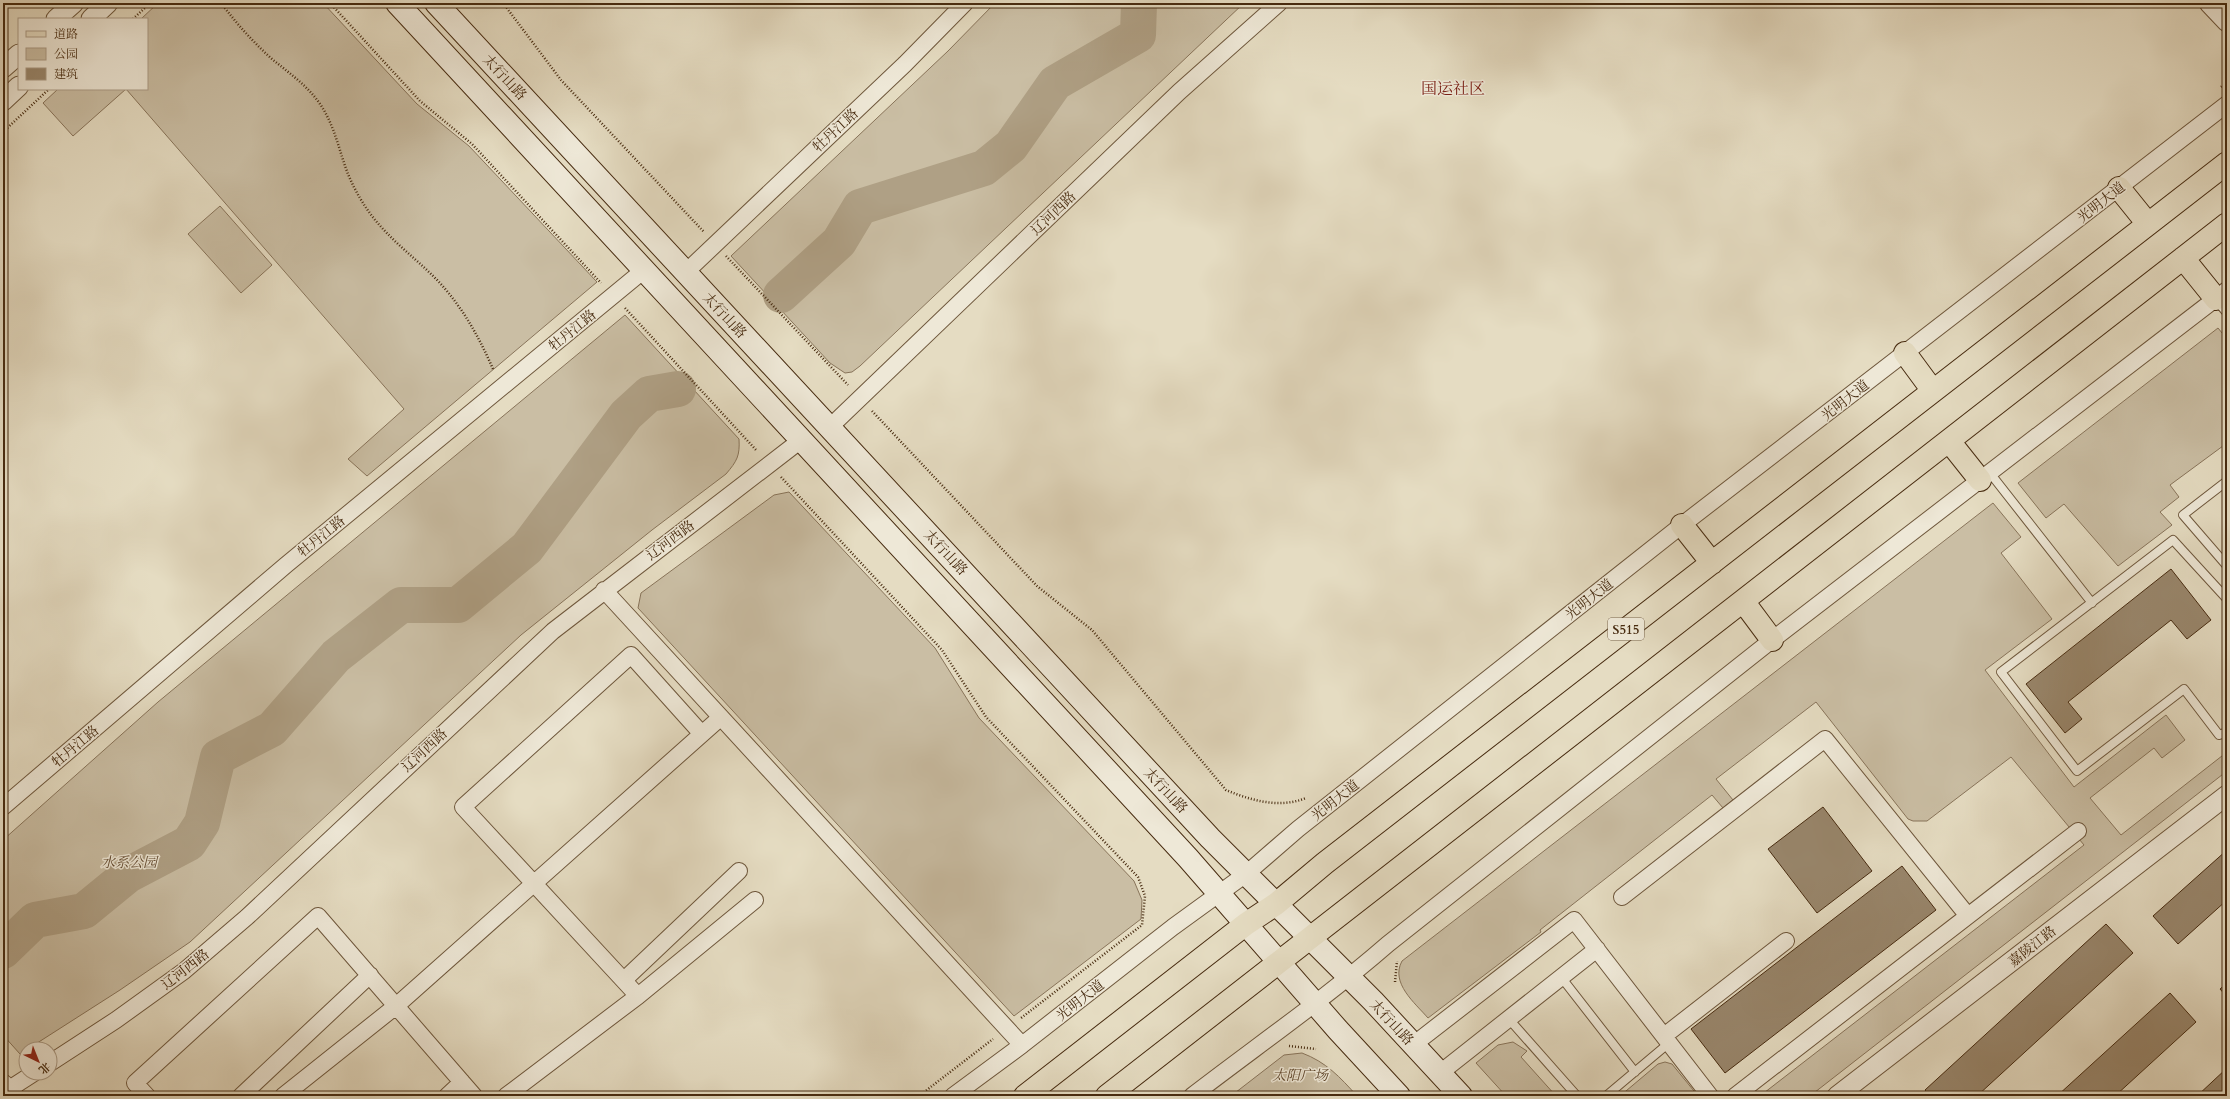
<svg xmlns="http://www.w3.org/2000/svg" width="2230" height="1099" viewBox="0 0 2230 1099" font-family="Cardo,'Noto Serif SC',serif">
<style>
.green{fill:#cabea4;stroke:#88745a}
.lines{fill:none;stroke-linecap:round;stroke-linejoin:round}
.river{stroke:#afa085;stroke-width:36}
.building{fill:#99876d;stroke:#472b10}
.service-casing{stroke:#6e573c;stroke-width:10}
.minor-casing{stroke:#6e573c;stroke-width:18}
.tertiary-casing{stroke:#6e573c;stroke-width:21}
.secondary-casing{stroke:#472b10;stroke-width:24}
.primary-casing{stroke:#472b10;stroke-width:24}
.path{stroke:#472b10;stroke-width:2.5;stroke-dasharray:1 2;stroke-linecap:butt}
.service{stroke:#eee8d7;stroke-width:8}
.minor{stroke:#eee8d7;stroke-width:16}
.tertiary{stroke:#eee8d7;stroke-width:19}
.secondary{stroke:#eee8d7;stroke-width:22}
.primary{stroke:#e5dcc2;stroke-width:22}
.labels{text-anchor:middle;stroke-width:3;stroke-linejoin:round;paint-order:stroke}
.shield{fill:#eee8d7;stroke:#79644c;stroke-width:1}
.shield-label{font-size:13px;font-weight:bold;fill:#472b10}
.street-label{font-size:14px;fill:#472b10;stroke:#eee8d7}
.park-label{font-size:14px;font-style:italic;fill:#61482e;stroke:#eee8d7}
.quarter-label{font-size:16px;fill:#7a1f14;stroke:#eee8d7}
</style>
<rect width="100%" height="100%" fill="#e5dcc2"/>
<filter id="stains"><feTurbulence type="fractalNoise" baseFrequency=".005" numOctaves="4"/><feColorMatrix values="0 0 0 0 .2 0 0 0 0 .09 0 0 0 0 .02 0 0 0 .5 -.17"/></filter>
<radialGradient id="worn" r=".72"><stop offset=".6" stop-color="#630" stop-opacity="0"/><stop offset="1" stop-color="#630" stop-opacity=".3"/></radialGradient>
<path class="green" d="M158,3H323L417,104L469,146L597,282L367,476L348,459L404,409L126,89L73,136L43,103L58,89H147V19H141Z
M995,3H1244L860,366L852,372L845,373L830,363L731,256L948,51Z
M220,206L272,265L241,293L188,234Z
M625,315L739,439C740,456 737,461 726,474L652,530L521,635L190,942L120,990L20,1054L3,1035V840L158,702Z
M2218,328L2227,339V443L2170,485L2179,497L2160,512L2172,525L2118,566L2064,504L2046,518L2018,483Z
M789,492L935,648L979,718L1134,881L1142,900L1141,919L1014,1016L638,608L641,593L774,495Z
M1993,503L2021,537L2001,553L2052,619L1985,670L2074,787L2166,715L2185,740L2162,758L2154,748L2090,798L2121,835L2227,752V771L1810,1096H1760L2084,845L2011,757L1927,821H1913L1908,819L1816,702L1716,779L1733,800L1723,808L1712,795L1540,930L1541,932L1428,1018C1415,1003 1390,983 1402,961Z
M1513,1042L1527,1051L1521,1057L1556,1096H1506L1476,1063L1498,1045Z
M1302,1053C1326,1062 1340,1077 1357,1096H1231L1284,1055Z
M1665,1062L1672,1064L1698,1096H1620L1658,1064Z"/>
<g class="lines">
<path class="river" d="M781,295L839,242L860,207L984,168L1011,146L1055,83L1138,35L1139,3
M3,951L35,920L84,911L128,875L189,843L202,823L218,757L272,729L336,656L401,605H458L527,548L626,415L649,394L678,389"/>
</g>
<path class="building" d="M2171,569L2211,620L2187,639L2171,620L2068,702L2082,719L2065,733L2026,684Z
M1823,807L1872,871L1817,913L1768,849Z
M2227,850V900L2178,944L2153,916Z
M1902,866L1936,910L1725,1073L1691,1029Z
M2106,924L2133,953L1977,1096H1930L1925,1090Z
M2227,983V997L2220,989Z
M2170,993L2196,1022L2115,1096H2057Z
M2227,1068V1096H2197Z"/>
<g class="lines">
<defs>
<path id="service" d="M2216,300L2227,313
M1990,473L2092,603
M2227,481L2183,515L2227,566
M2227,599L2173,540L2001,672L2077,771L2184,689L2219,735L2227,732
M1561,977L1635,1072
M1508,1018L1577,1096
M1606,1096L1669,1043"/>
<path id="minor" d="M686,272L905,64L965,3
M830,427L1179,92L1279,3
M604,590L1022,1045
M3,807L286,565L644,270
M1622,897L1825,739L1968,916
M624,980L739,871
M638,996L463,807L631,655L701,733
M1664,1036L1786,941
M1413,1045L1574,920L1710,1096
M50,1063L116,1020L184,971L247,917L553,631L801,440
M1440,1073L1597,949
M3,1093L34,1073
M147,1096L135,1083L318,916L474,1096
M241,1096L370,975
M283,1096L396,1006L720,718
M447,1096L462,1082
M506,1096L638,996L755,900
M953,1096L1022,1045L1173,927L1246,874L1298,829L1682,525L2227,104
M1192,1096C1257,1046 1326,998 1388,944L1772,640L2227,290
M1735,1096L2078,831"/>
<path id="tertiary" d="M2209,3L2227,22
M56,19L74,3
M91,19L108,3
M3,68L19,54
M3,101L19,86
M3,1084L14,1096
M1837,1096L2227,795"/>
<path id="secondary" d="M397,3L1188,858L1338,1030L1399,1096
M436,3L1210,838L1373,1001L1461,1096"/>
<path id="primary" d="M2119,188L2148,224
M2183,258L2216,299
M1905,353L1933,391
M1949,441L1980,480
M1682,525L1712,563
M1743,601L1772,640
M1025,1096L1246,924L1276,904L1325,863L2227,163
M1107,1096L2227,224"/>
</defs>
<use href="#service" class="service-casing"/>
<use href="#minor" class="minor-casing"/>
<use href="#tertiary" class="tertiary-casing"/>
<use href="#secondary" class="secondary-casing"/>
<use href="#primary" class="primary-casing"/>
<path class="path" d="M221,3C237,24 253,42 272,59C289,73 308,86 320,104C335,126 339,151 348,174C355,191 365,208 376,221C395,244 419,261 439,282C463,308 479,337 493,369
M330,3L420,101L472,144L601,283
M503,3L561,80L704,232
M133,19L150,3
M2221,87L2227,82
M3,132L49,89
M726,256L848,385
M625,308L757,451
M872,411L1037,586L1092,630L1226,790C1250,800 1279,809 1306,798
M781,477L942,650L986,717L1138,877L1145,896L1142,925L1021,1018
M1395,982L1397,961
M1289,1046L1316,1049
M919,1096L993,1039"/>
<use href="#service" class="service"/>
<use href="#minor" class="minor"/>
<use href="#tertiary" class="tertiary"/>
<use href="#secondary" class="secondary"/>
<use href="#primary" class="primary"/>
</g>
<g class="labels">
<rect class="shield" x="1608" y="618" width="36" height="22" rx="3"/>
<g class="shield-label">
<text x="1626" y="634">S515</text>
</g>
<g class="street-label">
<text transform="translate(505 77) rotate(47)" y="5">太行山路</text>
<text transform="translate(835 130) rotate(-43)" y="5">牡丹江路</text>
<text transform="translate(2101 202) rotate(-38)" y="5">光明大道</text>
<text transform="translate(1053 213) rotate(-44)" y="5">辽河西路</text>
<text transform="translate(725 315) rotate(47)" y="5">太行山路</text>
<text transform="translate(572 330) rotate(-39)" y="5">牡丹江路</text>
<text transform="translate(1845 400) rotate(-38)" y="5">光明大道</text>
<text transform="translate(321 536) rotate(-39)" y="5">牡丹江路</text>
<text transform="translate(670 540) rotate(-37)" y="5">辽河西路</text>
<text transform="translate(946 552) rotate(47)" y="5">太行山路</text>
<text transform="translate(1589 599) rotate(-38)" y="5">光明大道</text>
<text transform="translate(75 746) rotate(-40)" y="5">牡丹江路</text>
<text transform="translate(424 750) rotate(-43)" y="5">辽河西路</text>
<text transform="translate(1166 790) rotate(47)" y="5">太行山路</text>
<text transform="translate(1335 800) rotate(-38)" y="5">光明大道</text>
<text transform="translate(2032 946) rotate(-38)" y="5">嘉陵江路</text>
<text transform="translate(185 969) rotate(-38)" y="5">辽河西路</text>
<text transform="translate(1080 1000) rotate(-38)" y="5">光明大道</text>
<text transform="translate(1392 1022) rotate(47)" y="5">太行山路</text>
</g>
<g class="park-label">
<text x="129" y="867">水系公园</text>
<text x="1300" y="1080">太阳广场</text>
</g>
<g class="quarter-label">
<text x="1453" y="94">国运社区</text>
</g>
</g>
<rect width="2230" height="1099" fill="none" stroke="#e5dcc2" stroke-width="16"/>
<rect x="4" y="4" width="2222" height="1091" fill="none" stroke="#472b10" stroke-width="2"/>
<rect x="8" y="8" width="2214" height="1083" fill="none" stroke="#472b10"/>
<rect x="18" y="18" width="130" height="72" fill="#eee8d7" stroke="#ab9c87"/>
<rect x="26" y="31" width="20" height="6" fill="#e5dcc2" stroke="#ab9c87"/>
<text x="54" y="38" font-size="12" fill="#472b10">道路</text>
<rect x="26" y="48" width="20" height="12" fill="#cabea4" stroke="#ab9c87"/>
<text x="54" y="58" font-size="12" fill="#472b10">公园</text>
<rect x="26" y="68" width="20" height="12" fill="#99876d" stroke="#ab9c87"/>
<text x="54" y="78" font-size="12" fill="#472b10">建筑</text>
<g transform="translate(38 1061) rotate(137)"><circle r="19" fill="#eee8d7" stroke="#ab9c87"/>
<path d="M0-3L7 15L0 10L-7 15Z" fill="#8f2418"/>
<text y="-6" font-size="11" font-weight="bold" text-anchor="middle" fill="#472b10">北</text>
</g>
<rect width="100%" height="100%" filter="url(#stains)"/>
<rect width="100%" height="100%" fill="url(#worn)"/>
</svg>
